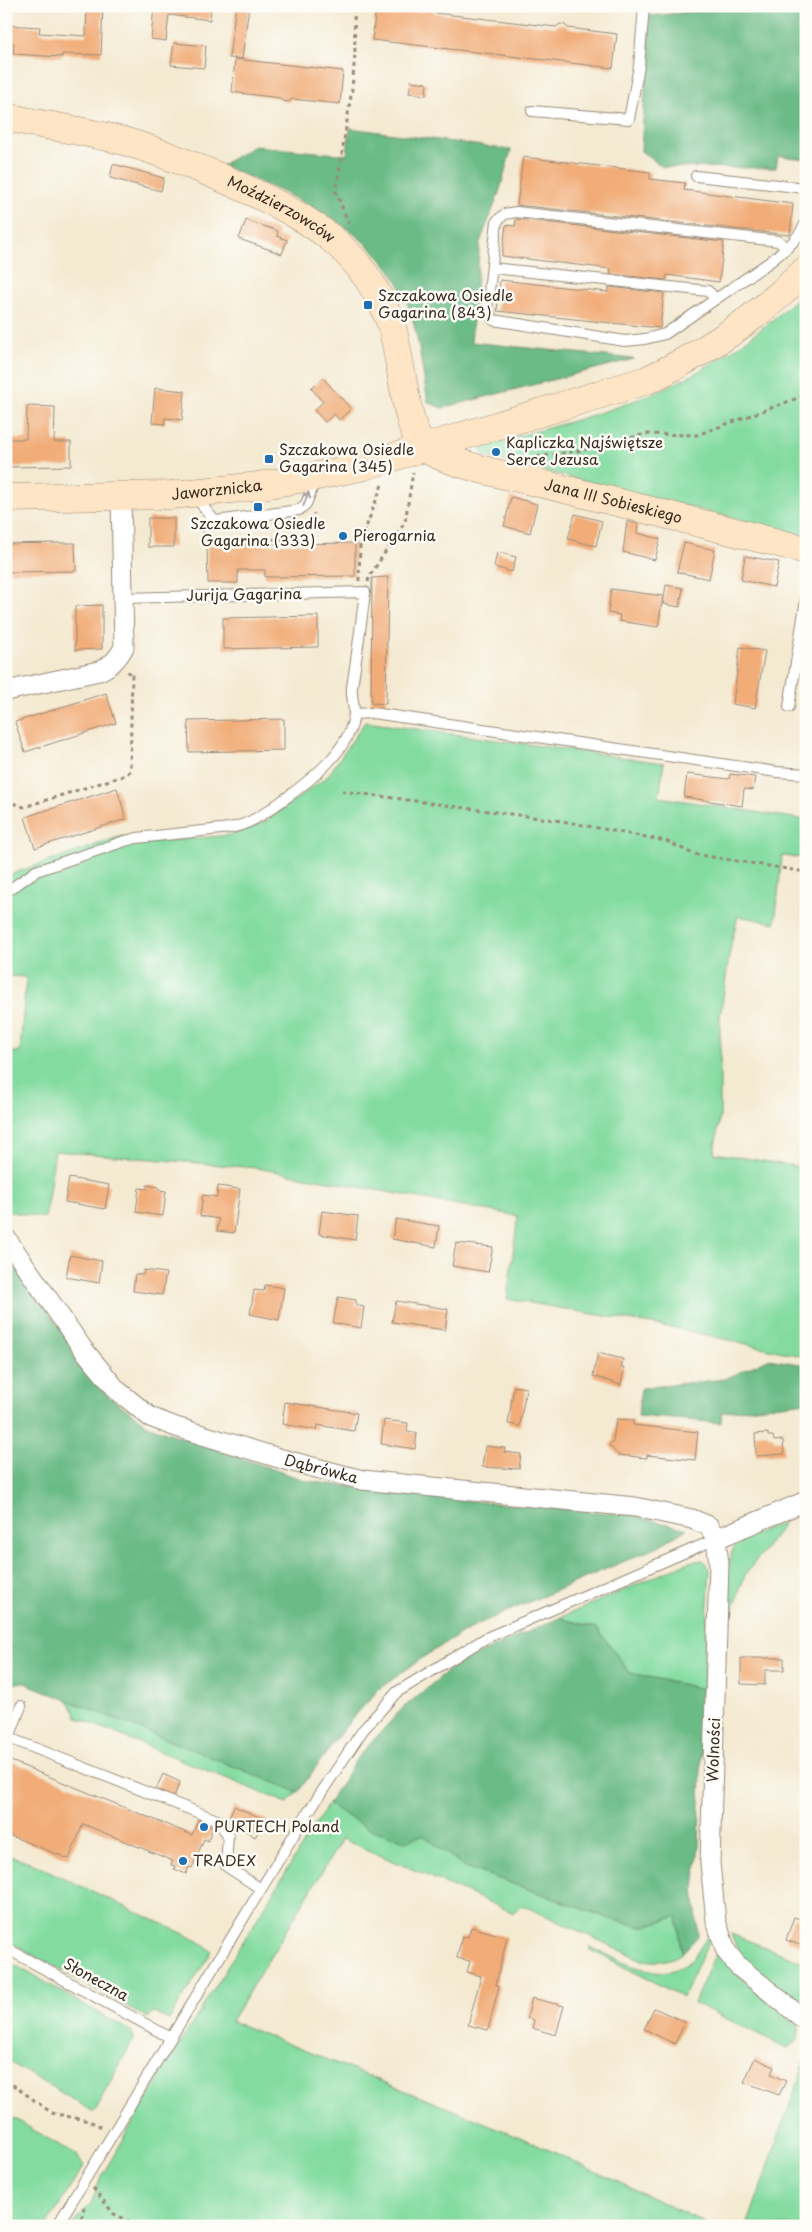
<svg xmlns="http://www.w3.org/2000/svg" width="812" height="2232" viewBox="0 0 812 2232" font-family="'Playpen Sans',sans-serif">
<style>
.green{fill:#83dba0;stroke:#5f825f}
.forest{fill:#6abb86;stroke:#527252}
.building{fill:#f1ac77}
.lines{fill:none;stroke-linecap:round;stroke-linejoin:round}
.lane-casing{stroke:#988a78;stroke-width:12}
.street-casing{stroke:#988a78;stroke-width:21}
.secondary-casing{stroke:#988a78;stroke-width:29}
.path{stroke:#988a78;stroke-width:3;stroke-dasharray:4 4;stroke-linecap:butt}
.lane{stroke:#fff;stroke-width:10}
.street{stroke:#fff;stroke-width:19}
.secondary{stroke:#fde5c5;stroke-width:28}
.oneway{stroke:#a79f9a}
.poi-dot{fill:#1f6fb2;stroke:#fdfcf7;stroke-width:2}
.labels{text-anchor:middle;stroke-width:5;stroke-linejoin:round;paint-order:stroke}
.street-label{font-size:15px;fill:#3b2a1e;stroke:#fdfcf7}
.poi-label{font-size:15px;fill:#3b2a1e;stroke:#fdfcf7;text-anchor:start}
</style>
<rect width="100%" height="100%" fill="#fdfcf7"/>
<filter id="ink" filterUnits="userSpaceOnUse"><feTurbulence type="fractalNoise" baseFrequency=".02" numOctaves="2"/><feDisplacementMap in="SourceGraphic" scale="10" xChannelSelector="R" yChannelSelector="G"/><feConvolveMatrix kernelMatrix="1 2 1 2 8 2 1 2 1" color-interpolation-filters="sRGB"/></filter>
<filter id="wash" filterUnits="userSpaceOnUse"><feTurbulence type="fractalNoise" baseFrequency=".0096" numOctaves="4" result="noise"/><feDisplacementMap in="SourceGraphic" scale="20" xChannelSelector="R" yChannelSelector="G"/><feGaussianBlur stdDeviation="1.12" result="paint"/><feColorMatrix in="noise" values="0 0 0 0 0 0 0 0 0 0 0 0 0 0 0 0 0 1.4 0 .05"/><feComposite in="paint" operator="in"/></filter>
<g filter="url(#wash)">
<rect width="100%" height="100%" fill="#f4ead2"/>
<path class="green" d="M806,289V536L487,457L481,452L482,446C550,427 621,411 684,379C729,356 770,325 806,289Z
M365,722L664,763L659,797L806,820V858L782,856L775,923L738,916L731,944L720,1017V1116L714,1153L806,1168V1357L674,1328L507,1299L518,1216L257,1168L55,1151L45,1218L6,1211V1052H20L26,977L6,976V876L122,836L142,843L231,835L263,823L327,777Z
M782,1523L780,1529L745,1575L729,1622C729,1602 723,1560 736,1545C743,1537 771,1528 782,1523Z
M703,1560L710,1570L703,1689L630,1673L597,1628L559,1618L689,1562Z
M68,1700L298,1792L287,1803L78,1718Z
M328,1804L367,1828L423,1835L463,1866L611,1919L642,1927L677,1916L682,1953C668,1962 658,1962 642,1960L522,1905L514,1913L342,1839L231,2021L530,2141L712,2226H71L91,2204L101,2177L176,2050Z
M6,1854L38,1866L197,1940L212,1951L169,2020L153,2012L148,2018L6,1940Z
M709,1934L710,1939L683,1997L589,1949L590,1947C620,1960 665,1989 694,1957C699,1950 704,1941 709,1934Z
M731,1934L806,1963V2009L740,1956Z
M717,1950L739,1976L799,2028L798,2041L787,2048L694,2003Z
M6,1960L132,2032L134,2038L94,2112L6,2060Z
M806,2059V2226H747Z
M6,2114L76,2155L84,2166L46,2226H6Z"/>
<path class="forest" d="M753,6H806V159L778,156L776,168L663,167L641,151L650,16Z
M350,128L511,150L499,193L480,242L471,342L634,359L442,408L428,402C421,365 418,322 401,288C367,222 284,194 222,165L254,146L347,155Z
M6,1251L107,1395L149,1426L307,1481L438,1498L632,1515L687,1529L655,1548L476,1625L428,1654L379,1689L345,1727L298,1792L22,1682L13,1684L6,1681Z
M768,1359L806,1365V1402L722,1412L721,1423L638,1416L641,1388L725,1379Z
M559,1618L597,1628L630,1673L703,1689L699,1846L694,1888L698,1936L682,1953L677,1916L642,1927L611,1919L463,1866L423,1835L405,1841L367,1828L328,1804L357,1758L402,1709L456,1664Z"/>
<g id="blocks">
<path class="building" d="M87,6H103L101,55L62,54V57L13,54L14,43L6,42V25L40,27L39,33L86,36Z
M154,6H211L210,20L169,15L166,41L151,39Z
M236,6H249L242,59L229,58Z
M376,7L424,12L426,9L433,10L435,13L556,27L560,24L565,25L568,28L617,34L613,68L372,40Z
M174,43L206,46L204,68L171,65Z
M235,59L343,71L340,104L292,99L288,102L282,101L280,98L232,92Z
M411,81L427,83L426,95L409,93Z
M523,157L650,172V179L685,183L684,190L793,204L790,235L517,205Z
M113,164L164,178L161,191L110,178Z
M516,219L724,242L719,282L667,275L666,280L610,274L611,269L502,256L506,225L515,226Z
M246,220L278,231L277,236L287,240L282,254L239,239Z
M500,280L608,292L609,287L664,293L660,328L497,311Z
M323,378L351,409L339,420L334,414L325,422L314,410L323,402L311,388Z
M155,388L185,391L182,420L165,418V424L152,423Z
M27,406L55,407L54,442H71V466L6,467V439H26Z
M511,497L537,504L530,533L504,526Z
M575,514L602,521L596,546L568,539Z
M148,518H174V547H148Z
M627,521L638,524L637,533L660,539L655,560L623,552Z
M58,543H75L76,571L6,572V544Z
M355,543V576L265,577V570H238V583H208L207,545Z
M684,543L715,550L709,579L677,572Z
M497,552L516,557L512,572L494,567Z
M745,556L779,562L774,587L741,580Z
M388,577L386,704L371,703L372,578Z
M666,585L683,588L680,607L663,604Z
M611,589L663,596L658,627L619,621L620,615L608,613Z
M102,605V649L75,650V606Z
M318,616V647L223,649V618Z
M740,647L765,651L755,708L733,704Z
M106,693L116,723L25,752L15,722Z
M284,719V750L189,752L188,721Z
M687,774L729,779L730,774L755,777L753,790L744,789L742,806L684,797Z
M117,788L126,819L35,848L25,817Z
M69,1178L109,1185L105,1209L65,1202Z
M147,1185L159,1187V1190L166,1191L163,1216L136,1212L139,1188L147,1189Z
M218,1186L240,1189L234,1233L217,1231L219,1219L200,1216L203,1195L217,1197Z
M322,1211L358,1216L355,1240L319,1234Z
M396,1219L439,1226L436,1247L392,1239Z
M456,1243L493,1247L488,1272L452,1266Z
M70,1255L102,1261L99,1283L66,1277Z
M144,1270L166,1273L162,1295L133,1291L135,1274L143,1275Z
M265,1285L284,1288L279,1320L250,1314L254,1290L264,1291Z
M338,1297L356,1300V1305L364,1307L361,1328L333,1323Z
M396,1301L448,1309L445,1330L392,1322Z
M598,1353L623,1359L621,1368H624L621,1385L593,1376Z
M514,1386L526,1388L520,1426L508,1424Z
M285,1402L357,1413L354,1431L317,1425L316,1430L282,1424Z
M616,1419L633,1420V1425L698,1432L695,1460L647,1455V1458L618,1455L609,1445L613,1441Z
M384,1420L408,1423L407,1432L417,1433L415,1449L381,1444Z
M768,1433V1436H773L774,1441L783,1440L784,1454L756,1456L755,1434Z
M485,1446L505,1448L504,1452L521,1454L519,1469L482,1467Z
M741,1658H784V1670H765V1685L741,1684Z
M6,1759L192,1835L198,1820L213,1827L208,1841L204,1839L192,1868L189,1867L186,1874L174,1869L175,1866L171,1865L173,1861L83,1824L69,1859L6,1834Z
M163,1774L180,1782L174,1796L156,1789Z
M234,1806L266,1820L255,1837L228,1820Z
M794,1917L806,1921V1947L786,1940Z
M471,1927L507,1937L496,1985L499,1986L488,2030L468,2025L481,1976L467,1972L470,1961L457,1958L462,1936L468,1937Z
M532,1998L564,2006L556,2035L532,2028L534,2020L527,2018Z
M654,2008L685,2022L675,2044L644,2029Z
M755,2058L774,2067L771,2074L786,2081L779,2095L744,2082Z"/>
</g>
</g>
<g filter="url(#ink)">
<use href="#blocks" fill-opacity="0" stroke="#988a78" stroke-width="1"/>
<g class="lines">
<defs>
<path id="lane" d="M532,111L629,119L639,66L644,6
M696,176L806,188
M787,248L778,241L516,212L505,214L497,221L487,309L493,320L625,341L645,339L665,334L771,261C785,250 799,239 806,222
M492,268L708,291L716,299
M195,497C204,505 207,515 216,521L299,510L306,504L315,481
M789,707L806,599
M354,714L373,713L777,772L806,774
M6,892L36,871L125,841L137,838L230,828C252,824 268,811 286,798C312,779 352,748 354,713C354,704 351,696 352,687C357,655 361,624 365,592L123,598
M21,1706L9,1738L217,1820L228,1835L226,1866L261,1889
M6,1948L171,2038
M57,2226L301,1823L363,1730L397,1692L486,1638L716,1539"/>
<g id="street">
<path d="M6,691L99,671C111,666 118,659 124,647L121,496"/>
<path id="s1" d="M6,1238L83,1349L117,1390L150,1417L176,1427L282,1459L362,1480L635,1507L692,1519L709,1526L716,1539L719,1564L710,1863L716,1921L726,1951L738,1966L806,2021"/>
<path d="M716,1539L806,1501"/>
</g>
<g id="secondary">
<path id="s2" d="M6,117C46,126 87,131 127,142C168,154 207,171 246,189C314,221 361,248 390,321C401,349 405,434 425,448C448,464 514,477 543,484C631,505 718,528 806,550"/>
<path id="s3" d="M6,498L171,495L251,487L317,476L364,466L647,380C707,352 759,317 806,270"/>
</g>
</defs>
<use href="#lane" class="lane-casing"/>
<use href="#street" class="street-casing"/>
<use href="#secondary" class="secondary-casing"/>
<path class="path" d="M349,224L336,192L352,89L355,54L354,6
M529,458L584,450L645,434L697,435L806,395
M203,528L205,540L312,539L314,513
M359,581L360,543L383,482
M368,582L369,577L405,522L413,472
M342,791L562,821L666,841L693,854L806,872
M6,801L24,807L126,775L130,771L132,672L127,673
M6,2080L52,2113L89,2121L104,2128
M93,2188L114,2214L140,2226
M80,2226L84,2207"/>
<use href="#lane" class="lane"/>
<use href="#street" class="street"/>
<use href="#secondary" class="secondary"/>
</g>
<defs><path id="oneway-shaft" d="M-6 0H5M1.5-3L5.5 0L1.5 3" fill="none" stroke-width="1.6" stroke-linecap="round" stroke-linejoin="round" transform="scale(1.25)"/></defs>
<use class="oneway" href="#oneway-shaft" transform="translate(306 499) rotate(-69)"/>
</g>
<g class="poi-dot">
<rect x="363" y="300" width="10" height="10" rx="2.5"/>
<circle cx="496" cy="452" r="5"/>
<rect x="264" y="454" width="10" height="10" rx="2.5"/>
<rect x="253" y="502" width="10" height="10" rx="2.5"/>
<circle cx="343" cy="536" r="5"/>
<circle cx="204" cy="1827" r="5"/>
<circle cx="183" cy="1861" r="5"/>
</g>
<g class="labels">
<g class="street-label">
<text dy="5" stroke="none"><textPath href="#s2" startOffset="292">Moździerzowców</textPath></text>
<text dy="5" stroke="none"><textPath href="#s3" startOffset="211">Jaworznicka</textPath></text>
<text dy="5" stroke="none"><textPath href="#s2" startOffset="782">Jana III Sobieskiego</textPath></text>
<text transform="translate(244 595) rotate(-1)" y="5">Jurija Gagarina</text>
<text dy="5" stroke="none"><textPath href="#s1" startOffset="410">Dąbrówka</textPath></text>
<text transform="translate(714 1750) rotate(-88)" y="5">Wolności</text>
<text transform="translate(96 1980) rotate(29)" y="5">Słoneczna</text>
</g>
<g class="poi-label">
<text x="378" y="301">Szczakowa Osiedle<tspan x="378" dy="17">Gagarina (843)</tspan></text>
<text x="506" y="448">Kapliczka Najświętsze<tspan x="506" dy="17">Serce Jezusa</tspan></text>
<text x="279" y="455">Szczakowa Osiedle<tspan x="279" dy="17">Gagarina (345)</tspan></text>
<text x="258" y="529" text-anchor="middle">Szczakowa Osiedle<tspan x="258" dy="17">Gagarina (333)</tspan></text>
<text x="353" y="541">Pierogarnia</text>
<text x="214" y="1832">PURTECH Poland</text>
<text x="193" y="1866">TRADEX</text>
</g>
</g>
<rect width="812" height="2232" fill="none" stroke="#fdfcf7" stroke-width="25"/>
</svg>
